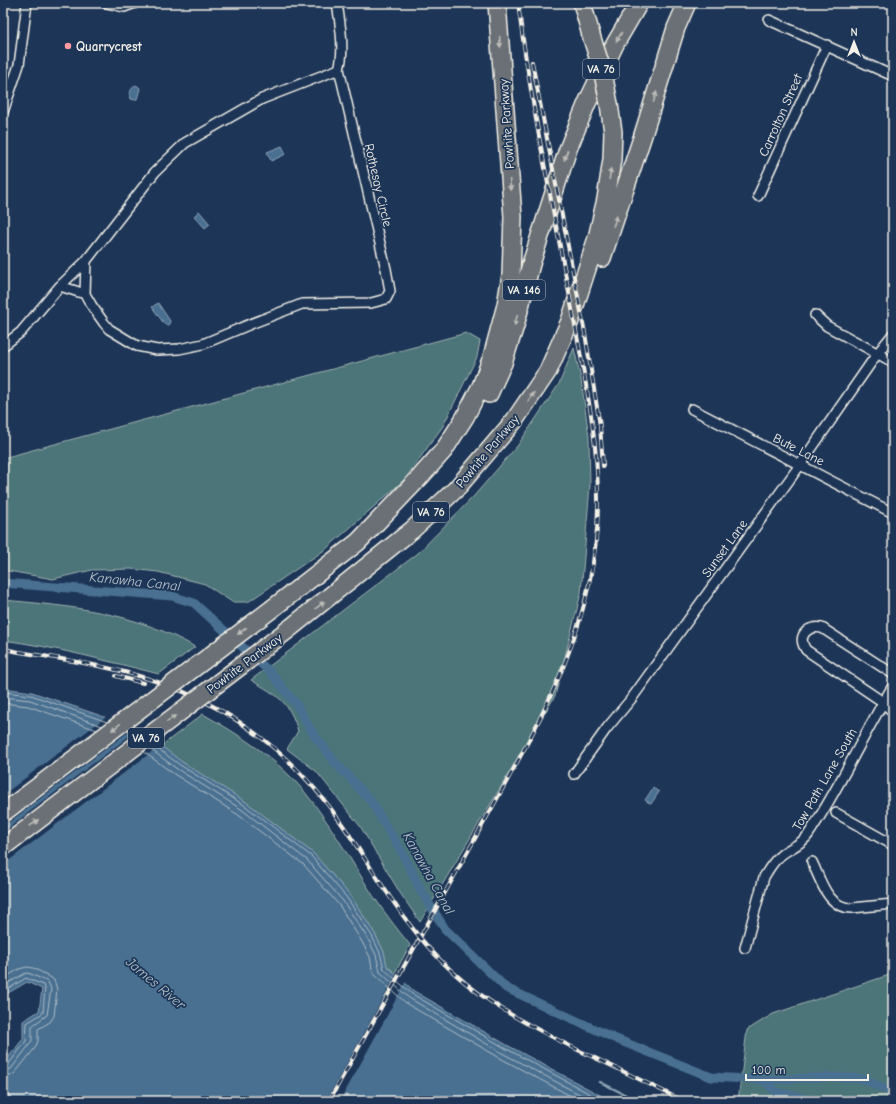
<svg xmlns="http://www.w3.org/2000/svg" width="896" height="1104" viewBox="0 0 896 1104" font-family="'Comic Neue',sans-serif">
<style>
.green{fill:#4b7479;stroke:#a0b2b0}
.water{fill:#496f91;stroke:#8da3b4}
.pier{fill:#1d3557}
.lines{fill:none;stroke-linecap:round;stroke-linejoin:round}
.shore{stroke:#b0bdc5;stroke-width:1}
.stream{stroke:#8da3b4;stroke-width:2.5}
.canal{stroke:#496f91;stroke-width:9}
.minor-casing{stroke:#f4f1e8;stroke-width:12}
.motorway-casing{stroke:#f4f1e8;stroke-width:20}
.minor{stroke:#1d3557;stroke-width:9}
.motorway{stroke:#6a7074;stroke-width:17}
.rail-casing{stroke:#f4f1e8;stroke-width:4}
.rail{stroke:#1d3557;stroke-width:2.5;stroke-dasharray:8;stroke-linecap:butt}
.motorway-bridge-casing{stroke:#f4f1e8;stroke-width:20;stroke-linecap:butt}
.motorway-bridge{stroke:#6a7074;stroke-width:17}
.oneway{fill:#bdbdba}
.poi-dot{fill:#ff9aa2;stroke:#1d3557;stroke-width:1.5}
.labels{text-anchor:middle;stroke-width:3.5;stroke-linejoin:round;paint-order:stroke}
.shield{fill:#1d3557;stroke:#b4b9bc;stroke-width:1}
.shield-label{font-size:12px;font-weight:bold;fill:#f4f1e8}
.poi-label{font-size:13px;font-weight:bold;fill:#f4f1e8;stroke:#1d3557;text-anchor:start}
.street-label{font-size:13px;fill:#f4f1e8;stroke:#1d3557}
.water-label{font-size:14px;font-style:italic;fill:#b8c4ca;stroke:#1d3557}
</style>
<rect width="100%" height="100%" fill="#1d3557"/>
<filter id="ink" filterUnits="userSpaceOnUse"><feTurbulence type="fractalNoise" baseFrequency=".025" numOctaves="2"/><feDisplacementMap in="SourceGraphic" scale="8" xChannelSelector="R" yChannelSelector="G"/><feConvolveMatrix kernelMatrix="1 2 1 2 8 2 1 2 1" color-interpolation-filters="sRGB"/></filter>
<g filter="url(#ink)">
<path class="green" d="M466,333L480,341L477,357L443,426L404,480L326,549L248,602H232L205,584L158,572L131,569L92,570L53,579L3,570V458Z
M574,348L581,379L589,437L590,486L581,593L555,696L420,922L400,893L360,826L316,771L287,749L298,731C289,701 278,696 251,680L417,554L474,496L518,445L559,384Z
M3,600C70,606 135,612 195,647L159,674C107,661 56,647 3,640Z
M203,714C240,735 276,758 304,791C330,823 350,859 372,894C384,912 397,929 410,945L395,973L387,966L384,952L375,934L350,895L313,853L246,802L182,762L161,746Z
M892,974L893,1101H738L747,1030L773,1014Z"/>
<path class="water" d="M136,85L139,87L140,89L137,99L135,100L131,99C129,93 130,89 136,85Z
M282,146L286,154L271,161L267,152Z
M199,211L210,224L205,228L194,216Z
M158,303L170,321L169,325H165L152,307Z
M3,688L32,692L139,729L182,762L246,802L313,853L350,895L375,934L384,952L387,966L414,991L507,1045L611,1101H3V1064L23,1039V1021L39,1011L42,989L27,982L3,996Z
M653,788L659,792L651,804L645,800Z"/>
<path class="pier" d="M107,716L136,726L3,827V795Z
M140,728L162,744L3,865V832Z
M397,973L406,981L340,1101H326Z"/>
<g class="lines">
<path class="shore" d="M3,692L31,695L107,722
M3,697L30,700L102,726
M3,703L28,706L97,730
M153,745L180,765L244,805L311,856L347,898L372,936L380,953L384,969L412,994L505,1048L603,1101
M149,748L177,769L241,809L307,860L343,901L368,939L376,955L380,972L409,998L502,1053L592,1101
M144,752L174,774L237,814L303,864L339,905L362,942L370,957L372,969L375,975L407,1004L500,1058L580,1101
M3,979L19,969L27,967L33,968L47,975L54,980L57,989L54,1016L50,1022L38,1029V1041L35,1048L15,1073L10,1076L3,1077
M3,986L26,973L31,974L46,981L49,984L51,989L47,1015L32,1026V1040L30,1044L11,1069L3,1071
M3,992L26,978L43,985L45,987L43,1013L27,1023L26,1041L8,1065L3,1066"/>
<path class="stream" d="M600,1082L638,1101"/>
<path class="canal" d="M3,583L172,596L194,603L270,672L296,704L310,729L334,761L370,800L403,854L421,891L445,929L506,988L616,1039L711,1077L764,1080L834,1077L863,1079L893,1093
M764,1080L776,1092L815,1101"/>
<defs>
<path id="minor" d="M107,3L124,7L135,3
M337,3C340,23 345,50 339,69
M769,20L893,76
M3,112L19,65L27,3
M758,196L827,45
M86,261L85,294L92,306L104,323L109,329L137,346L157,350L179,349L203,344L253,323L302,304L371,303L386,299L390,291L386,269L339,69
M60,286L85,294
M815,315L827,326L893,362
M3,346L21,332L60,286L86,261L155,172L185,143L262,99L339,69
M692,409L893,513
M893,674L822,628C808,625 796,636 806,650L883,702L893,712
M574,774L607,728L632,698L800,465L877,354L893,334
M836,813L893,845
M812,862C821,880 827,908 852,908L893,904
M745,948L764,877C769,869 773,861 781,855C789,848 801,845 808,835C840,788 863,734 893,686"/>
<path id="motorway" d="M582,3L591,35
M602,258L643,135L676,28L687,3
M489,394L503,363L515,326L531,264L568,149L587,103L615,44L639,3
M273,608L358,542L421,476L444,450L465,417L481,386L492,357L506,305L511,275L513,217L497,3
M289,629L412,530L456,489L514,421L548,371L570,321L597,238L606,199L612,159L613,132L609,104"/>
</defs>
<use href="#minor" class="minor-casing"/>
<use href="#motorway" class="motorway-casing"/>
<use href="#minor" class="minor"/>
<use href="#motorway" class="motorway"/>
<defs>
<path id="rail" d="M532,62L585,333L600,426L603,466
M3,649C46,657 90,662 132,674C221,698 290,749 342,824C377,875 407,932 454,973C491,1007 536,1029 580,1051C615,1067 649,1084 683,1101
M116,676L143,683
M329,1101C377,1015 424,930 472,844C531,736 596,635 598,507C599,440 584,375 572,309C553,207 531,106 518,3"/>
</defs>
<use href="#rail" class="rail-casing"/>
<use href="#rail" class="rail"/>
<defs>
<path id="motorway-bridge" d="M591,35L603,73L609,104
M3,813L273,608
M3,847L289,629"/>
</defs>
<use href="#motorway-bridge" class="motorway-bridge-casing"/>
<use href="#motorway-bridge" class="motorway-bridge"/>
</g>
<defs><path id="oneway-solid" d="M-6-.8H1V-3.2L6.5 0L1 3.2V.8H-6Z"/></defs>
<g class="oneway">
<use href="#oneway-solid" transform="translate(619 37) rotate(120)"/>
<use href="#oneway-solid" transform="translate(500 42) rotate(86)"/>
<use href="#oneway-solid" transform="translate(655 97) rotate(-73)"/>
<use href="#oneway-solid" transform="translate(566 155) rotate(108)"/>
<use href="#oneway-solid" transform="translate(610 174) rotate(-82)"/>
<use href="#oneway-solid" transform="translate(510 185) rotate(86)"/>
<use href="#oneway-solid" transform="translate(615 221) rotate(-71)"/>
<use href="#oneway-solid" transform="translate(516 320) rotate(105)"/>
<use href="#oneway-solid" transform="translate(531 397) rotate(-56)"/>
<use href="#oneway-solid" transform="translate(320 605) rotate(-39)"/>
<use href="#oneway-solid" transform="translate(242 631) rotate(143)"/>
<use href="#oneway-solid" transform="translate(171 719) rotate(-37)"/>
<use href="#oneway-solid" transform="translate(116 727) rotate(143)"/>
<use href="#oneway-solid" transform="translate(34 823) rotate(-37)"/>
</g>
</g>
<circle class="poi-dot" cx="68" cy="46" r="4"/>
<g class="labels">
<g class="shield">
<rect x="583" y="59" width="36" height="20" rx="3"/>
<rect x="503" y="280" width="42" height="20" rx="3"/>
<rect x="413" y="502" width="36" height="20" rx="3"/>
<rect x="128" y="728" width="36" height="20" rx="3"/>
</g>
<g class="shield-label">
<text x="601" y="73">VA 76</text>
<text x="524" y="294">VA 146</text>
<text x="431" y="516">VA 76</text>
<text x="146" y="742">VA 76</text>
</g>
<g class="poi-label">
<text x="76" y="51">Quarrycrest</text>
</g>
<g class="street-label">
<text transform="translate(780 115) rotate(-66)" y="5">Carrolton Street</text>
<text transform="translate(506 124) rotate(-94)" y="5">Powhite Parkway</text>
<text transform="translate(379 185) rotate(77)" y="5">Rothesay Circle</text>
<text transform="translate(799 449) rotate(27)" y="5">Bute Lane</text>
<text transform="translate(487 451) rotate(-50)" y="5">Powhite Parkway</text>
<text transform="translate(724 548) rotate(-54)" y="5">Sunset Lane</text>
<text transform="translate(244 663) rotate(-37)" y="5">Powhite Parkway</text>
<text transform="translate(824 779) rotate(-60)" y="5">Tow Path Lane South</text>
</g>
<g class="water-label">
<text transform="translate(135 581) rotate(6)" y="5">Kanawha Canal</text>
<text transform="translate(429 873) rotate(61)" y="5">Kanawha Canal</text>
<text transform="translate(156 983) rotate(40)" y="5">James River</text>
</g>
</g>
<rect width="896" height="1104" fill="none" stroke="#1d3557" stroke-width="16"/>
<rect x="8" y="8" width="880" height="1088" fill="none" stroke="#f4f1e8" stroke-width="1.5" filter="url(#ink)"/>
<g transform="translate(854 42)" stroke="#1d3557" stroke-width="3" paint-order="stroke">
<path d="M0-3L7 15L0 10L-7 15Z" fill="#f4f1e8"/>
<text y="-6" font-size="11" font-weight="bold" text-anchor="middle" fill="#f4f1e8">N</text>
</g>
<path d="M746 1074v6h122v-6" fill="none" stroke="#f4f1e8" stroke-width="2"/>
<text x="752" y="1074" font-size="12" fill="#f4f1e8" stroke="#1d3557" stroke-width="3" paint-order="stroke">100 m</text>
</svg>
